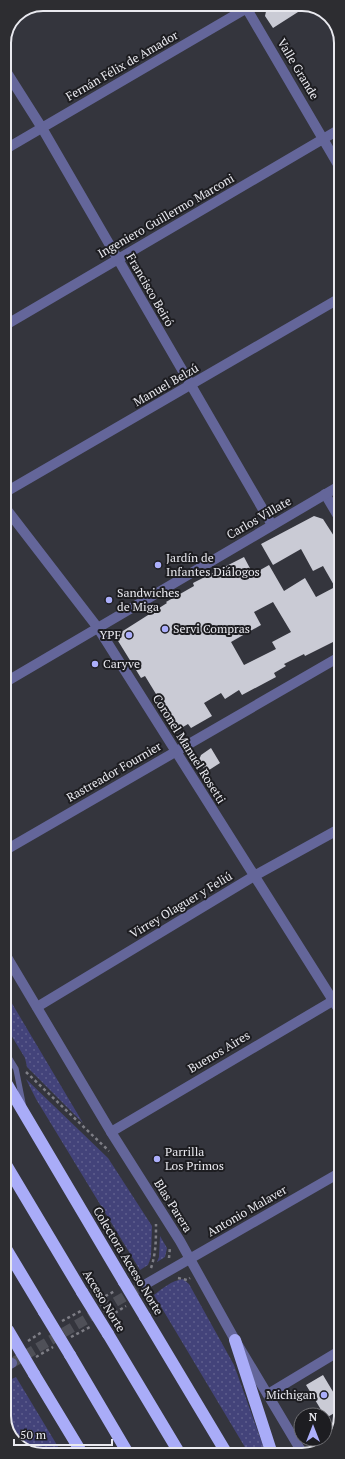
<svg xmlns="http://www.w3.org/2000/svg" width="345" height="1459" viewBox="0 0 345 1459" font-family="'PT Serif',serif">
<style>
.grass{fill:url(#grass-dots)}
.building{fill:#cacbd5;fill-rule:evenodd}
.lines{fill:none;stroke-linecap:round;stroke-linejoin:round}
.tertiary-tunnel{stroke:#4f5058;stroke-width:10;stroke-dasharray:10 5;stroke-linecap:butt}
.path{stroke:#7e7e86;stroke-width:2.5;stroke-dasharray:3 3;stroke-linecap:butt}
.service{stroke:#64669a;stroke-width:5.5}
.minor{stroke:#64669a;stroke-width:10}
.tertiary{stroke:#64669a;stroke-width:10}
.motorway{stroke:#a9acf8;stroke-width:12}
.motorway-bridge{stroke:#a9acf8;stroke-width:12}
.poi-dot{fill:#acaffb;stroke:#1d1d21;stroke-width:1.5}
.labels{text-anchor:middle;stroke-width:4;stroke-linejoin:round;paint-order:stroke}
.street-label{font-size:12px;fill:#e9e9ef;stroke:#1d1d21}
.poi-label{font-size:12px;fill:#e9e9ef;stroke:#1d1d21;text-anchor:start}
.rim{fill:none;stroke:#e9e9ef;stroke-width:2}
</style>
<defs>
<pattern id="grass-dots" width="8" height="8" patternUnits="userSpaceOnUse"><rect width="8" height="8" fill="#43437a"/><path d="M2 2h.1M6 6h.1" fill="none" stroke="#5e5e8d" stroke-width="1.8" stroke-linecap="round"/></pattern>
</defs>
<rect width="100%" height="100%" fill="#34353d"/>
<path class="grass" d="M4,990L83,1123L27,1067L25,1058L5,1025Z
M26,1079L108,1158L152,1226L151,1257L148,1265L140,1270L36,1099Z
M160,1236L167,1248L165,1257L157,1262L159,1257Z
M183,1279L189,1284L234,1365L266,1454H249L154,1295C163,1288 171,1281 183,1279Z
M16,1377L63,1455H38L23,1447L18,1441L5,1415V1382Z"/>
<path class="building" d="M272,4H307L309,5L273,28L265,16L267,7Z
M314,516L323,519L341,547V638L305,656L304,654L284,664L286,666L274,673L276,677L242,695L239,690L225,699L221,693L204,703L212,716L191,728L188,724L178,730L145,676L141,678L115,636L167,603L166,602L194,586L193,583L244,557L253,574L269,565L284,591L305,578L316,597L335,587L323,566L313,571L301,549L273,565L261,544ZM273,602L291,632L272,642L276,649L244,665L231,642L261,625L254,612Z
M211,748L220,763L206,772L199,760L201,755Z
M323,1375L341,1405V1409L326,1418L306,1385Z"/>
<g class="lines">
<path class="tertiary-tunnel" d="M12,1363L146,1284"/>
<path class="path" d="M26,1072L109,1151
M169,1258L170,1247
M151,1268C156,1253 156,1240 156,1224
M178,1278L187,1280L190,1278
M100,1299L115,1291
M110,1316L126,1306
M62,1321L81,1311
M71,1337L90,1327
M28,1341L42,1332
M36,1357L53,1347"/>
<path class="service" d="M5,1051L16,1069L23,1104"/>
<path class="minor" d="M244,4L340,168
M4,68L42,128L272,525
M4,150L254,4
M4,326L340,129
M4,493L340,298
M325,494L341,521
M4,506L98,628L341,1013
M4,851L341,656
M37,1007L254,876L341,828
M111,1132L341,996
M268,1394L341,1350"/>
<path class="tertiary" d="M4,683L341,485
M4,952L111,1132L180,1241L235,1340L303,1454
M146,1284L341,1172
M5,1367L12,1363"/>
<path class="motorway" d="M5,1081L124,1282
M5,1163L82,1292
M5,1247L44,1312
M145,1317L227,1454
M108,1334L180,1454
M235,1340L272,1454
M70,1355L129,1455
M34,1374L83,1455"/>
<path class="motorway-bridge" d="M124,1282L145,1317
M82,1292L108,1334
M44,1312L70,1355
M8,1330L34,1374"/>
</g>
<g class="poi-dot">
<circle cx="158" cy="565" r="4"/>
<circle cx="109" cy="600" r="4"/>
<circle cx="165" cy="629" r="4"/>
<circle cx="129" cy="635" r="4"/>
<circle cx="95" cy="664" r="4"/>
<circle cx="157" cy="1159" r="4"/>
<circle cx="324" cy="1395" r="4"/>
</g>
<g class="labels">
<g class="street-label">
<text transform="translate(122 66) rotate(-30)" y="4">Fernán Félix de Amador</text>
<text transform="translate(298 69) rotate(59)" y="4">Valle Grande</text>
<text transform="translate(166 216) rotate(-30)" y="4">Ingeniero Guillermo Marconi</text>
<text transform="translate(150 290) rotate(60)" y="4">Francisco Beiró</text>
<text transform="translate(166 385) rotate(-30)" y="4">Manuel Belzú</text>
<text transform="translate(259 518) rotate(-30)" y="4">Carlos Villate</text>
<text transform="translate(189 749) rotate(58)" y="4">Coronel Manuel Rosetti</text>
<text transform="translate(114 772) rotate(-30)" y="4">Rastreador Fournier</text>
<text transform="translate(181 905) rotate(-31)" y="4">Virrey Olaguer y Feliú</text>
<text transform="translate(219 1052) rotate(-31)" y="4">Buenos Aires</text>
<text transform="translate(173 1206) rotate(58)" y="4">Blas Parera</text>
<text transform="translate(247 1211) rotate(-30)" y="4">Antonio Malaver</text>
<text transform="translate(128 1261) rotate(59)" y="4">Colectora Acceso Norte</text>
<text transform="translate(104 1301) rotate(59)" y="4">Acceso Norte</text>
</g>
<g class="poi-label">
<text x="166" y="562">Jardín de<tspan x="166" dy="14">Infantes Diálogos</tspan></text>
<text x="117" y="597">Sandwiches<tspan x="117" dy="14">de Miga</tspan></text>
<text x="173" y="633">Servi Compras</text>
<text x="121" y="639" text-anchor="end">YPF</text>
<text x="103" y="668">Caryve</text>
<text x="165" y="1156">Parrilla<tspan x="165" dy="14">Los Primos</tspan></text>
<text x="316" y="1399" text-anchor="end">Michigan</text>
</g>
</g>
<path d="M0 0H345V1459H0ZM43 11H302A32 32 0 0 1 334 43V1416A32 32 0 0 1 302 1448H43A32 32 0 0 1 11 1416V43A32 32 0 0 1 43 11Z" fill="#2d2d31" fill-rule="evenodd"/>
<path class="rim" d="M43 11H302A32 32 0 0 1 334 43V1416A32 32 0 0 1 302 1448H43A32 32 0 0 1 11 1416V43A32 32 0 0 1 43 11Z"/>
<g transform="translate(313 1427)"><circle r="19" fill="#1d1d21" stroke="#6f6f73"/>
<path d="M0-3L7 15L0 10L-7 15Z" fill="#acaffb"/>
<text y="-6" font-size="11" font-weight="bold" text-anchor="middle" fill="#e9e9ef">N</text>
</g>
<path d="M14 1439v6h98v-6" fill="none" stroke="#e9e9ef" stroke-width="2"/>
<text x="20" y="1439" font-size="12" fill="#e9e9ef" stroke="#1d1d21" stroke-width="3" paint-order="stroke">50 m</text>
</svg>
